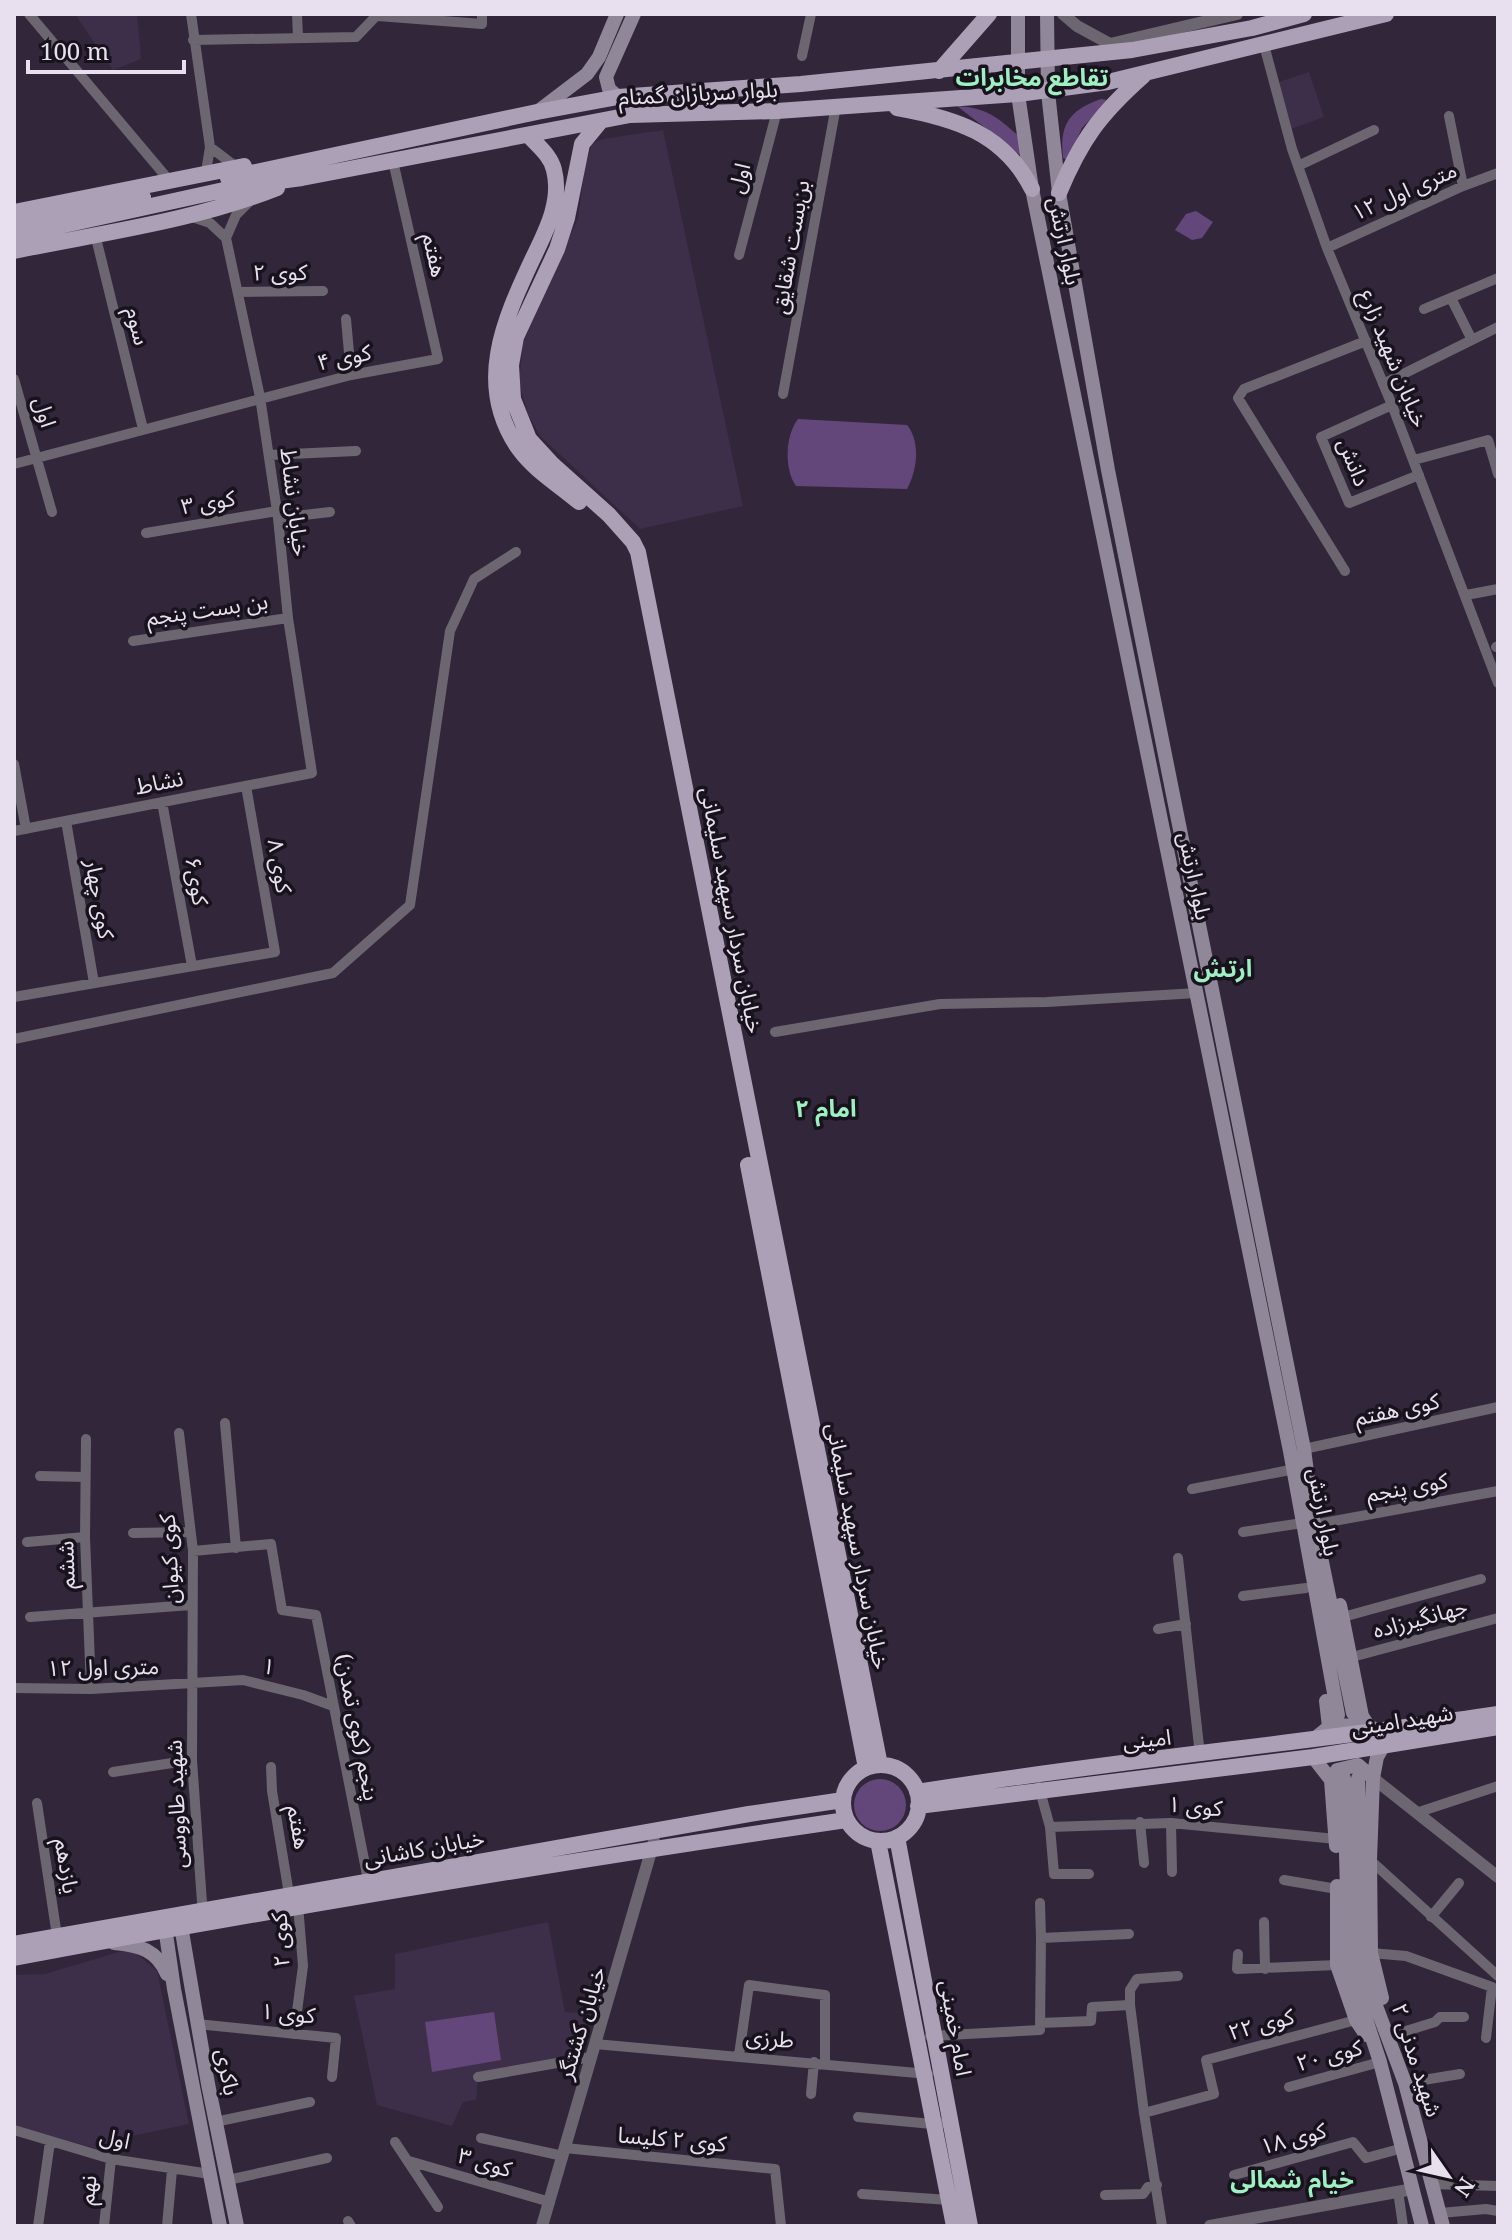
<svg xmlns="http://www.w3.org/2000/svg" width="1512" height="2240" viewBox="0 0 1512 2240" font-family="'Noto Serif','Noto Sans Arabic',serif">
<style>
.built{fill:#3d2e49}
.grass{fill:#64477a}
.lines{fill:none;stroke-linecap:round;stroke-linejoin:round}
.minor{stroke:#6c6671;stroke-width:10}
.tertiary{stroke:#6c6671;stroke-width:12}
.secondary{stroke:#908798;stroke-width:14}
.primary{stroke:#aca0b6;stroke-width:16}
.labels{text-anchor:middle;stroke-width:7;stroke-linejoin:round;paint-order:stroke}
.street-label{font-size:22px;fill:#e8e0ee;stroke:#17121b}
.neighbourhood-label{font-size:24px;font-weight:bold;fill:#9fefc3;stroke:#17121b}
</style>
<rect width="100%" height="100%" fill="#32263b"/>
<path class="built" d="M75,14H137L141,59L113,70Z
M1309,72L1324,117L1291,129L1276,83Z
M663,130L743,506L640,529L540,436L528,414L519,383L523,343L578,218L585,167L592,144L603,139Z
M548,1922L565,2012L589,2013L580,2059L478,2077L476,2100L463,2102L452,2126L377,2105L354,1996L395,1989V1954Z
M122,1951L135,1952L157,1971L189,2124L113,2140L98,2149L14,2126V1975L45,1974Z"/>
<path class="grass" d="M1101,99L1108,100L1082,128L1067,160L1063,158C1059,124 1070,110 1101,99Z
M957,106C988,108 998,118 1021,138L1024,158Z
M1196,211L1213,222L1202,238L1192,240L1175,230L1186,214Z
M798,419L907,425C921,442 917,471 907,489L796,486C784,469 785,436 798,419Z
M854 1805a26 26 0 1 1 52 0a26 26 0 1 1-52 0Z
M494,2012L501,2060L432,2072L425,2022Z"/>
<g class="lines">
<path class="minor" d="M29,14L168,179
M191,14L210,147L206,172
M297,14L298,38
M378,16L482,24V14
M193,40L356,37L378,14
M1264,45L1292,149L1327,248L1392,405L1498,683
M802,56L811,14
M1449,116L1463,186
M210,147L235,166
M1298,166L1374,130
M192,217L210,223L226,238
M95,234L143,429
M226,238L236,215L251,200
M1327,248L1463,186L1498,173
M739,255L777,111
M238,292L323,291
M1451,298L1472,340
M1424,309L1498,278
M346,319L351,375
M14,379L52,512
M1383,384L1498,327
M783,394L836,106
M1392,405L1321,437L1349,503L1419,475
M269,455L356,451
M1414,460L1488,440L1498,474
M14,464L351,375L438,359L393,161
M278,518L330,512
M146,533L277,511
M1345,571L1238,398L1244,389L1366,341
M1466,595L1498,589
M133,641L288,618
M1496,647L1498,646
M14,764L26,829
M162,802L192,966
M66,821L94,983
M14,831L312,773L288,618L278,518L260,397L226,238
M14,997L275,952L246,786
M775,1032L940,1004L1047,1002L1197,993
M14,1039L333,973L410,905L450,631L474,579L516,552
M225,1423L236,1548
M179,1433L193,1551L192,1760L203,1917
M86,1439L85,1537L91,1689
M1304,1449L1498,1407
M40,1476L85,1477
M1192,1489L1290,1470
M1323,1523L1498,1491
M1243,1532L1296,1524
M133,1533L190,1532
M27,1542L85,1537
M193,1551L271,1544L282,1610L316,1615L368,1880
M1178,1558L1200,1755
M1243,1596L1306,1588
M30,1617L191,1605
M1343,1617L1481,1579
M1158,1629L1186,1624
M1352,1657L1498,1618
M14,1688L91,1689L243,1680L303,1695L333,1706
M271,1767L272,1791L289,1894
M113,1772L192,1760
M1039,1787L1050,1827L1054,1874H1089
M37,1803L57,1936
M1419,1812L1498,1786
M1140,1822L1144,1863
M1171,1823L1172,1872
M1050,1827L1171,1823L1336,1839
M1370,1860L1498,1976
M1284,1880L1337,1889
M1040,1903L1041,1938
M1431,1917L1459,1883
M1264,1922L1265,1969
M1371,1953L1406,1956L1492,1987L1486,2038
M1238,1954L1237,1969L1337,1965
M1040,2023L1091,2021L1092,2007L1130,2005
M197,2024L336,2038L332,2077
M294,2034L303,1966L298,1905
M1393,2035L1435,2022L1440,2017H1464
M930,2036L1040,2030L1041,1938L1129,1934
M595,2044L928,2074
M739,2055L749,1985L825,1995V2063
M478,2077L591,2057
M1405,2083L1460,2074
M1289,2087L1380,2062
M811,2094L814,2062
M1144,2113L1130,2005V1990L1137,1979L1178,1976
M858,2117L932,2124L950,2123
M215,2122L310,2102
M14,2130L111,2159L210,2174
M481,2138L563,2156
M395,2142L438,2207
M565,2148L775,2169L781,2226
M409,2161L550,2202
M1234,2175L1353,2142L1366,2158L1403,2148
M228,2180L327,2158
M1430,2184L1498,2186
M1398,2191L1403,2226
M862,2194L949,2200
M1105,2195L1143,2194L1148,2187L1157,2185
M1440,2213L1486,2209L1498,2211
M348,2221L351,2226
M38,2226L50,2142
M104,2226L111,2159
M167,2226L172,2170
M1162,2226L1144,2113L1214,2094L1206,2060L1356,2020"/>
<path class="tertiary" d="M1063,14L1077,26L1110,44L1237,14
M1373,1778L1498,1877
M542,2226L654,1841
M1210,2226L1413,2189"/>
<path class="secondary" d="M1018,14V94L1032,189L1290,1451L1338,1715
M1047,14L1048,92L1059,193L1108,470L1304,1449L1313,1518L1353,1713
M618,97L609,89L606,77L634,14
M537,112L587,74L599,57L617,14
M1340,1605L1362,1716L1369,1727L1381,1731
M1329,1718L1336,1725C1346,1726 1357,1727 1362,1716
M1313,1740L1329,1727L1326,1701
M1313,1757L1331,1780L1336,1846
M1332,1778L1337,1770L1358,1765L1373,1778
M1344,1778L1349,1967L1380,2062L1422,2226
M1358,1778L1361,1966L1405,2083L1443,2226
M1337,1886V1965L1356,2020L1366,2035
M164,1920L174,1989L220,2226
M180,1920L208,2084L237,2226
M114,1943C139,1945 157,1950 167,1974
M1382,1998L1371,1953L1370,1860L1373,1778L1377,1757L1384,1745"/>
<path class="primary" d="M939,71L989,14
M897,108C954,118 1004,133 1032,189
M600,122L582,144L567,218L557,249L516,337L511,365L513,399L529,439L552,464L609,515L633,542L638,552L880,1765
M529,136C538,146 551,156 554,170C562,201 546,231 533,258C504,320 474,385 519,449C534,470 559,485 579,502
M228,178L537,112L618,97L801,84L1132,50L1252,28L1304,14
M1059,193C1081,140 1100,114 1143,76
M14,212L244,166
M14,224L143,197
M14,236L242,186L302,178L630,115L777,111L1018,94L1108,82L1386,14
M14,251C101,233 194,221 277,188
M748,1165L866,1768
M843 1803a38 38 0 1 1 76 0a38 38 0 1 1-76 0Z
M917,1792C1110,1761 1305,1743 1498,1714
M918,1806L1313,1757L1498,1727
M897,1837L970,2226
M878,1841L954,2226
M14,1944L749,1814L843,1800
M14,1958C290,1906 568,1861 846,1820"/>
</g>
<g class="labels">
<g class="street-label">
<text transform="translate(698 93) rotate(-3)" y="8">بلوار سربازان گمنام</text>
<text transform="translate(739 178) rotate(-75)" y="8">اول</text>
<text transform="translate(1404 191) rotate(-24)" y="8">۱۲ متری اول</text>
<text transform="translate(1065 241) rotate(78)" y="8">بلوار ارتش</text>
<text transform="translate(790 247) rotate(-80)" y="8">بن‌بست شقایق</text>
<text transform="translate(435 255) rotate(77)" y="8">هفتم</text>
<text x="280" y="280">کوی ۲</text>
<text transform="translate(138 326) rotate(76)" y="8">سوم</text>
<text transform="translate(344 357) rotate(-12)" y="8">کوی ۴</text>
<text transform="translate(1394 358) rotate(68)" y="8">خیابان شهید زارع</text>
<text transform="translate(45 412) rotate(73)" y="8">اول</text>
<text transform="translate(1354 462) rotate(68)" y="8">دانش</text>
<text transform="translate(208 502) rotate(-10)" y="8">کوی ۳</text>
<text transform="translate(295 502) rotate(83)" y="8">خیابان نشاط</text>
<text transform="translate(207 609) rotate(-8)" y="8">بن بست پنجم</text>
<text transform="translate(159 782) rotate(-11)" y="8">نشاط</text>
<text transform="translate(280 866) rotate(80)" y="8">کوی ۸</text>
<text transform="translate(1195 876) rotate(78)" y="8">بلوار ارتش</text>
<text transform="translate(197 881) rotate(80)" y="8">کوی۶</text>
<text transform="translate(100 899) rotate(80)" y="8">کوی چهار</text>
<text transform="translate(732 910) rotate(79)" y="8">خیابان سردار سپهبد سلیمانی</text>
<text transform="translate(1397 1409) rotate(-12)" y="8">کوی هفتم</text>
<text transform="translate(1407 1487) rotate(-10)" y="8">کوی پنجم</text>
<text transform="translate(1324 1512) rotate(79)" y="8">بلوار ارتش</text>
<text transform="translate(858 1546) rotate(79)" y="8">خیابان سردار سپهبد سلیمانی</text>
<text transform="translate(169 1559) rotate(-93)" y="8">کوی کیوان</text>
<text transform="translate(66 1565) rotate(-92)" y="8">ششم</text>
<text transform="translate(1420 1618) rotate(-15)" y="8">جهانگیرزاده</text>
<text transform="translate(269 1666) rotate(13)" y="8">۱</text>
<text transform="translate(103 1667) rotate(-1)" y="8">۱۲ متری اول</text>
<text transform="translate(1402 1720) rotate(-9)" y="8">شهید امینی</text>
<text transform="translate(358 1727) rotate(79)" y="8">پنجم (کوی تمدن)</text>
<text transform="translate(1147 1739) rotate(-6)" y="8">امینی</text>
<text transform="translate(176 1804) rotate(-92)" y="8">شهید طاووسی</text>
<text transform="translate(1195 1806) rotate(5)" y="8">کوی ۱</text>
<text transform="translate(299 1827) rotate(80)" y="8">هفتم</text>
<text transform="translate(424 1848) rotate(-10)" y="8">خیابان کاشانی</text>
<text transform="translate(67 1866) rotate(81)" y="8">یازدهم</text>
<text transform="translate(280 1940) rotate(-93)" y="8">کوی ۲</text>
<text transform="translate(288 2013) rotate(5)" y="8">کوی ۱</text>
<text transform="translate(581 2023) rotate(-73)" y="8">خیابان کشتگر</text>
<text transform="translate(1261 2024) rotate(-15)" y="8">کوی ۲۲</text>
<text transform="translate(956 2028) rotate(80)" y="8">امام خمینی</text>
<text transform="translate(770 2038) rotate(5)" y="8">طرزی</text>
<text transform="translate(1329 2055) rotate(-15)" y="8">کوی ۲۰</text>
<text transform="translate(1417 2060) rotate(72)" y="8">شهید مدنی ۲</text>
<text transform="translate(228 2072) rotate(79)" y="8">باکری</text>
<text transform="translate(115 2138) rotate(13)" y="8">اول</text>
<text transform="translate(1293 2138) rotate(-15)" y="8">کوی ۱۸</text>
<text transform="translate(672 2139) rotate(5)" y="8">کوی ۲ کلیسا</text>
<text transform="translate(485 2162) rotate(16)" y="8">کوی ۳</text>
<text transform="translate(87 2190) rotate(-84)" y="8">نهم</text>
</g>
<g class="neighbourhood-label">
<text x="1032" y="86">تقاطع مخابرات</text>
<text x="1223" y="977">ارتش</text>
<text x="826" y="1117">امام ۲</text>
<text x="1292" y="2188">خیام شمالی</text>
</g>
</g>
<rect width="1512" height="2240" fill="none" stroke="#e8e0ee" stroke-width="32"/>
<g transform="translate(1448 2176) rotate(124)" stroke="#17121b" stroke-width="6" paint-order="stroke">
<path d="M0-6L14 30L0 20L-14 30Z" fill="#e8e0ee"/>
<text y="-12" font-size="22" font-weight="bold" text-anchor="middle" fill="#e8e0ee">N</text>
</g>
<path d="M28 60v12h156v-12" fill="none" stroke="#e8e0ee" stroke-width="4"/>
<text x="40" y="60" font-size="24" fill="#e8e0ee" stroke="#17121b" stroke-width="6" paint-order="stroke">100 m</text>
</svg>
